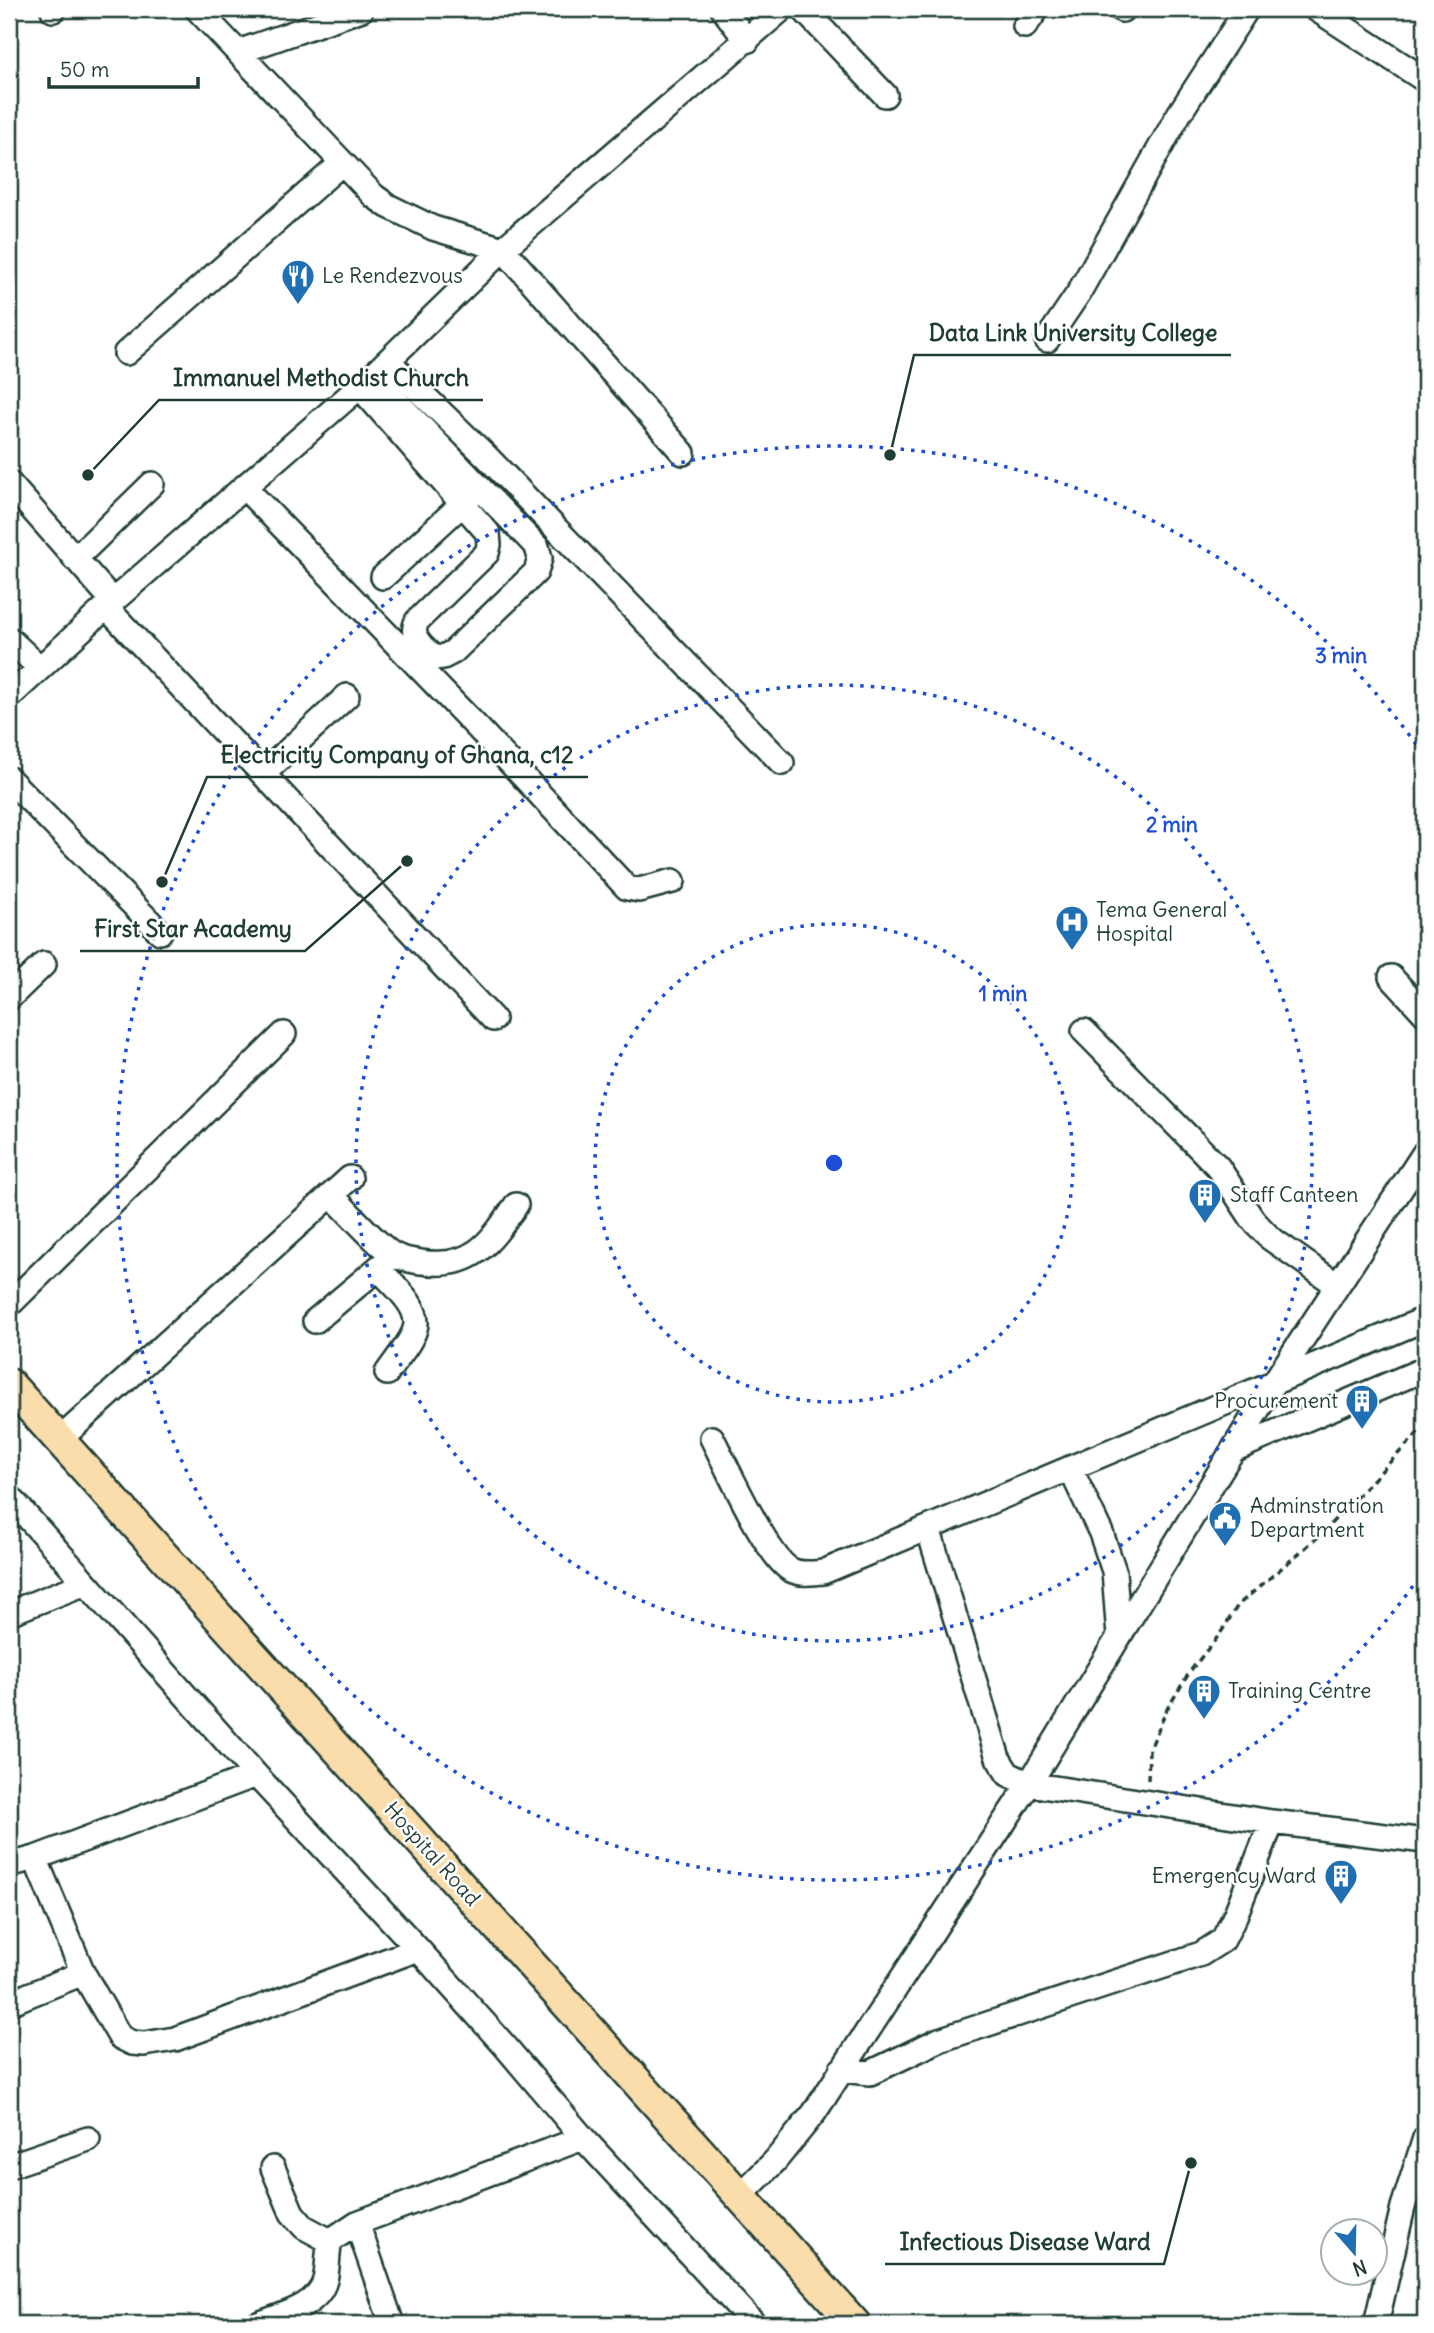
<svg xmlns="http://www.w3.org/2000/svg" width="1434" height="2333" viewBox="0 0 1434 2333" font-family="Delius,sans-serif">
<style>
.lines{fill:none;stroke-linecap:round;stroke-linejoin:round}
.minor-casing{stroke:#1f3d34;stroke-width:28}
.major-casing{stroke:#1f3d34;stroke-width:35}
.path{stroke:#1f3d34;stroke-width:3.5;stroke-dasharray:7 5;stroke-linecap:butt}
.minor{stroke:#fff;stroke-width:23}
.major{stroke:#fbdcab;stroke-width:30}
.ring{fill:none;stroke:#1d4ed8;stroke-width:3.5;stroke-dasharray:3.5 7}
.labels{text-anchor:middle;stroke-width:5;stroke-linejoin:round;paint-order:stroke}
.poi-label{font-size:21px;fill:#1f3d34;stroke:#fff;text-anchor:start}
.street-label{font-size:21px;fill:#1f3d34;stroke:#fff}
.centre{fill:#1d4ed8;stroke:#fff;stroke-width:3.5}
.ring-label{font-size:21px;text-anchor:middle;font-weight:bold;fill:#1d4ed8;stroke:#fff;stroke-width:5;stroke-linejoin:round;paint-order:stroke}
.leader{fill:none;stroke:#1f3d34;stroke-width:2.5}
.callout-dot{fill:#1f3d34;stroke:#fff;stroke-width:2.5}
.callout-label{font-size:23px;text-anchor:middle;font-weight:bold;fill:#1f3d34;stroke:#fff;stroke-width:5;stroke-linejoin:round;paint-order:stroke}
</style>
<rect width="100%" height="100%" fill="#fff"/>
<filter id="ink" filterUnits="userSpaceOnUse"><feTurbulence type="fractalNoise" baseFrequency=".0143" numOctaves="2"/><feDisplacementMap in="SourceGraphic" scale="14" xChannelSelector="R" yChannelSelector="G"/><feConvolveMatrix kernelMatrix="1 2 1 2 8 2 1 2 1" color-interpolation-filters="sRGB"/></filter>
<g filter="url(#ink)">
<g class="lines">
<defs>
<path id="minor" d="M197,9L374,196L388,206L433,228L503,249L683,453
M723,9L747,41
M803,9L885,95
M1120,9L1122,10
M1316,9L1425,80
M53,10L54,9
M1025,26L1037,9
M238,52L362,9
M1047,340L1078,294L1179,114L1247,9
M126,353L342,163
M388,361L486,456L782,763
M360,387L488,533L489,545L487,553L417,621C409,638 422,646 434,658L443,657L453,652L536,572L540,558L537,547L372,376
M9,483L113,601
M244,487L477,727L627,888L639,890L673,881
M75,559L152,484
M383,577L472,495
M106,607L493,1019
M9,639L40,668
M9,697L106,607L372,376L503,249L782,9
M264,773L347,696
M9,779L160,932
M1391,977L1425,1014
M9,998L44,964
M1084,1031L1218,1167L1253,1220L1270,1238L1337,1285
M331,1195C346,1209 379,1247 394,1255C402,1259 413,1261 421,1262C472,1270 490,1243 516,1205
M378,1268C391,1283 422,1307 415,1329C412,1341 395,1361 387,1373
M9,1305L284,1034
M315,1321L389,1259
M712,1438C726,1465 768,1559 791,1570C801,1575 812,1573 823,1572L1425,1319
M59,1440L350,1178
M1233,1450L1425,1369
M1070,1468L1101,1533L1114,1571L1119,1637
M9,1496L256,1775L418,1949L505,2046L583,2138L754,2324
M928,1528L998,1758L1008,1774L1029,1784L1272,1822L1425,1841
M9,1613L86,1583
M35,1858L83,1973L120,2037L132,2043L144,2044L175,2039L418,1949
M9,1865L35,1858L256,1775
M9,2003L83,1973
M841,2070L870,2073L939,2040L1201,1954L1223,1940L1235,1916L1272,1822
M9,2166L88,2139
M273,2168L292,2213L304,2227L330,2241
M740,2196L775,2161L814,2113L1029,1784L1275,1381L1425,1152
M357,2223L392,2324
M258,2324C281,2315 318,2307 325,2280C328,2269 327,2254 330,2241L357,2223L583,2138
M1376,2324L1403,2207L1425,2138"/>
<path id="major" d="M9,1384L855,2324"/>
</defs>
<use href="#minor" class="minor-casing"/>
<use href="#major" class="major-casing"/>
<path class="path" d="M1148,1780L1149,1751L1167,1709L1191,1670L1220,1634L1238,1605L1318,1537L1420,1431L1425,1434"/>
<use href="#minor" class="minor"/>
<use href="#major" class="major"/>
</g>
</g>
<g class="ring">
<circle cx="834" cy="1163" r="239"/>
<circle cx="834" cy="1163" r="478"/>
<path d="M1425 1569A717 717 0 1 1 1425 757"/>
</g>
<defs>
<symbol id="restaurant-pin" viewBox="-11 -11 22 30"><path d="M0 17L-7.5 6A9.5 9.5 0 1 1 7.5 6Z" fill="#1f6fb2" stroke="#fff"/><path d="M-5-6h1v4h1v-4h1v4h1v-4h1v5L-1.5 .5V6h-2V.5L-5-1ZM5-6V6H3V1.5H1.5Q1.5-4 5-6Z" fill="#fff"/></symbol>
<symbol id="hospital-pin" viewBox="-11 -11 22 30"><path d="M0 17L-7.5 6A9.5 9.5 0 1 1 7.5 6Z" fill="#1f6fb2" stroke="#fff"/><path d="M-5-5h3v3.5h4V-5h3V5h-3V1.5h-4V5h-3Z" fill="#fff"/></symbol>
<symbol id="building-pin" viewBox="-11 -11 22 30"><path d="M0 17L-7.5 6A9.5 9.5 0 1 1 7.5 6Z" fill="#1f6fb2" stroke="#fff"/><path d="M-4-6H4V6H1V3H-1V6H-4ZM-2.5-4.3h1.7v1.8h-1.7ZM.8-4.3h1.7v1.8H.8ZM-2.5-1h1.7V.8h-1.7ZM.8-1h1.7V.8H.8Z" fill="#fff"/></symbol>
<symbol id="civic-pin" viewBox="-11 -11 22 30"><path d="M0 17L-7.5 6A9.5 9.5 0 1 1 7.5 6Z" fill="#1f6fb2" stroke="#fff"/><path d="M-.6-6.5H3V-4.5H.6V-3L4-1V1h2V6H-6V1h2V-1L-.6-3ZM-1.2 2.5V6h2.4V2.5Z" fill="#fff"/></symbol>
</defs>
<g fill-rule="evenodd">
<use href="#restaurant-pin" x="279" y="257" width="38" height="52"/>
<use href="#hospital-pin" x="1053" y="903" width="38" height="52"/>
<use href="#building-pin" x="1186" y="1176" width="38" height="52"/>
<use href="#building-pin" x="1343" y="1382" width="38" height="52"/>
<use href="#civic-pin" x="1206" y="1499" width="38" height="52"/>
<use href="#building-pin" x="1185" y="1672" width="38" height="52"/>
<use href="#building-pin" x="1322" y="1857" width="38" height="52"/>
</g>
<g class="labels">
<g class="poi-label">
<text x="322" y="283">Le Rendezvous</text>
<text x="1096" y="917">Tema General<tspan x="1096" dy="24">Hospital</tspan></text>
<text x="1230" y="1202">Staff Canteen</text>
<text x="1338" y="1408" text-anchor="end">Procurement</text>
<text x="1250" y="1513">Adminstration<tspan x="1250" dy="24">Department</tspan></text>
<text x="1228" y="1698">Training Centre</text>
<text x="1316" y="1883" text-anchor="end">Emergency Ward</text>
</g>
<g class="street-label">
<text transform="translate(432 1854) rotate(48)" y="7">Hospital Road</text>
</g>
</g>
<circle cx="834" cy="1163" r="10" class="centre"/>
<g class="ring-label">
<text x="1341" y="663">3 min</text>
<text x="1172" y="832">2 min</text>
<text x="1003" y="1001">1 min</text>
</g>
<path class="leader" d="M890 455L914 355H1231M88 475L159 400H483M162 882L207 777H588M407 861L305 951H80M1191 2163L1164 2264H885"/>
<g class="callout-dot">
<circle cx="890" cy="455" r="7"/>
<circle cx="88" cy="475" r="7"/>
<circle cx="162" cy="882" r="7"/>
<circle cx="407" cy="861" r="7"/>
<circle cx="1191" cy="2163" r="7"/>
</g>
<g class="callout-label">
<text x="1073" y="341">Data Link University College</text>
<text x="321" y="386">Immanuel Methodist Church</text>
<text x="397" y="763">Electricity Company of Ghana, c12</text>
<text x="193" y="937">First Star Academy</text>
<text x="1025" y="2250">Infectious Disease Ward</text>
</g>
<rect width="1434" height="2333" fill="none" stroke="#fff" stroke-width="35"/>
<rect x="18" y="18" width="1399" height="2298" fill="none" stroke="#1f3d34" stroke-width="2.5" filter="url(#ink)"/>
<g transform="translate(1354 2252) rotate(160)"><circle r="33" fill="#ffffff" stroke="#a5b1ae" stroke-width="2"/>
<path d="M0-5L12 26L0 18L-12 26Z" fill="#1f6fb2"/>
<text y="-10" font-size="19" font-weight="bold" text-anchor="middle" fill="#1f3d34">N</text>
</g>
<path d="M49 77v10h149v-10" fill="none" stroke="#1f3d34" stroke-width="3.5"/>
<text x="60" y="77" font-size="21" fill="#1f3d34" stroke="#ffffff" stroke-width="5" paint-order="stroke">50 m</text>
</svg>
